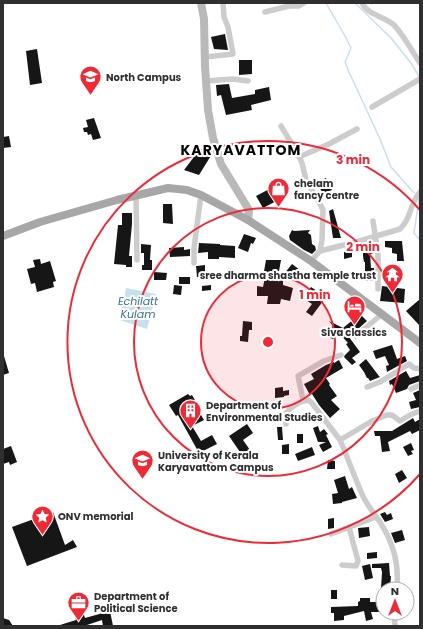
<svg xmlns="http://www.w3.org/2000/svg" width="423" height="629" viewBox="0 0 423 629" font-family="Poppins,sans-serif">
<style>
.water{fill:#c8dfee}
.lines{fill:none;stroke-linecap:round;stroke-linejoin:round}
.stream{stroke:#c8dfee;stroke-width:1.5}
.building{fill:#161616}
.minor{stroke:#ccc;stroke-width:5.5}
.secondary{stroke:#b9b9b9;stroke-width:8}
.primary{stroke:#a7a7a7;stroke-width:8}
.ring{fill:none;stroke:#ef2936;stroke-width:2}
.labels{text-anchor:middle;stroke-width:4;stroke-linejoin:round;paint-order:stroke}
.poi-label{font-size:10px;font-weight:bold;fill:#2f2f2f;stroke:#fff;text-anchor:start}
.water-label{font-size:11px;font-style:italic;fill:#387196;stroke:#fff}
.district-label{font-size:14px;font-weight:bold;letter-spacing:1px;fill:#000;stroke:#fff}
.centre{fill:#ef2936;stroke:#fff;stroke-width:2}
.ring-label{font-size:12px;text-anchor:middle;font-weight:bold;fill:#ef2936;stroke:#fff;stroke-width:4;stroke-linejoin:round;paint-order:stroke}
</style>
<rect width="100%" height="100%" fill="#fff"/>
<path class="water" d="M126,288L156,294L147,329L120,320Z"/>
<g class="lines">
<path class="stream" d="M326,3L345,36L351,48L345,62L349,72L380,139L391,167L414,193
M356,3V4L391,38L411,63L420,78
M418,198L419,199L414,233L420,240"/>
</g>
<path class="building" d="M225,34L228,50L214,49L211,37Z
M37,49L42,83L30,85L26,51Z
M239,60H252V74L239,75Z
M229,84L232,98L255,94V90L269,87L271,100L251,105L252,110L226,115L221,95L217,96L216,85Z
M94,118L101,138L93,140L91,134L88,135L87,132H84L83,128L88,127L86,120Z
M9,136L11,147L3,148V137Z
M200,149L207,150L212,152V154L199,175L184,170Z
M326,178L332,190L323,193L316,183Z
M281,183L288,195L263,208L256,196Z
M163,204H172L173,224L163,223Z
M333,209L341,238H333L329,211Z
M122,213H132V224L129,256H132V267H126V265L114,264L118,225H122Z
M292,230L294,231L310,230L308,233L311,235L312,244L315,246L316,250L312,254L304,250L290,240L289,236Z
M244,234L256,238L253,244L251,243L248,252L238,248Z
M385,241H402L404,261H397V254L392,253V248L385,247Z
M199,243L220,244V245L235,246V258L219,257V259H208V252L198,253Z
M141,244L151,245L150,260H152V270H142V265H144V253H141Z
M372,244L374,253L370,254L371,268H374V280L365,281V262H364L363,256V247H367V245Z
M184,247V250L190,249V256L170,257L169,248Z
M344,252H352V257L344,259Z
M40,259L41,264L50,261L56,281L53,282L54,287L37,292L35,283L31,284L27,269L35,267L33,260Z
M266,260H281L279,271H275L274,279L278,280V282L280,280H283V285L293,288L290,301L281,299L280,304H267L268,296H257V286L263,287L265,277H263Z
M292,264L300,270L292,280L284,274Z
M205,265V277H197L196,266H197Z
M154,272L167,273L166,280H154Z
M179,277H190V284H179Z
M174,285L182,286L181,295L173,294Z
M211,285V290L202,291V286Z
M382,286L405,289L404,303L380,301Z
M311,287L326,297L312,316L306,312L312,304L306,300L309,297L306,295Z
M420,299V326L406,311Z
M360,314L367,321L349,337L360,352L352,358L356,362L352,365L344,357L345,355L350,350L346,344L348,343L337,331L333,339L326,336L333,326L329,321L343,328Z
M243,321L252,322V330H249L248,342L240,341V336H242Z
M392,345L397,359L405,356L407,361L387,372L386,366L389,365L385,356L376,359L373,351Z
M4,356L9,373L3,375V357Z
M366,359L379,376L380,377L370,381L368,378H367L364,372L359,365Z
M339,360L343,368L326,378L330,384L329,385L337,396L331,400L340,409L330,418L319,405L312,394L310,395L304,384L314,379L311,374L326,365L334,362V363Z
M406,371L410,378L420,375V381L409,385L407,389L396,393L392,384L390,385L389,381Z
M283,387V391L289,390V395L284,396V397L275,398V388Z
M420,390V407L411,409L409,402L416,400L413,393Z
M188,394L190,396L192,395L196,402L194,403L204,420L192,426L201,441L212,435L217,444L199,453L178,415L176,416L169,405Z
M413,418L415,422L420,419V430L412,434L410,431L388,442L390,451L382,452L380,436H375L374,431H392Z
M247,424L253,433L243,440L250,450L242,455L229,436Z
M318,426L320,432L324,429L328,434L326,435L332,447L323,452L319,445L326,442H318L313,428Z
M277,427H282L283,440H278Z
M297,434H303V443H297Z
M411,443L414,450L411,451L413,454L408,456L403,447Z
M289,444V454H282V445Z
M11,446L17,462L10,465L9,462L3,464V449Z
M312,447L315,455L298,461L295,454Z
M328,460L335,461V469H327Z
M402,470L407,478L399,483L395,474Z
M345,476L349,489L352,487L357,498L342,502V503L333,504L332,494L338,493L334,480Z
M53,512L65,545L73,540L77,547L27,566L12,527Z
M385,512L387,515L391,513L393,519L385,522L380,514Z
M334,518V528L328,529V519Z
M369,527L370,536L359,538L358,528Z
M402,530L405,540L395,543L391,533Z
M377,552V558L367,559V553Z
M389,563L390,576H391L390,589H381L382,572L381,568H372V564Z
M370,564L373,578L365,580L362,566Z
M331,590H337V599H331Z
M77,594L85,618L110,611L113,626H103L102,620L84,626H60V625L76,620L70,596Z
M360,598H370V602H379L380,607H383V612H371L373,619L366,621L364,611L344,616V620L334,621V613H331V607L358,606V602L360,601Z
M3,618L9,620L13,626H3Z"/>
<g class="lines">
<path class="minor" d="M362,3C368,15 383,16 393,24C403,34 412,51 420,63
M265,12L289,6H299L304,3
M205,57L233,54L228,27L224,17L223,3
M206,81L233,79L248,81
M372,107L420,79
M281,126L298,154L302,163L306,180L319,202L323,210L322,240L320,251
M299,157L329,144L357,129
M136,195L137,260
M373,221L378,254V289
M311,261L320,251L356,242L400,229C412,218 409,204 420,192
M194,263V248L201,195
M356,336L382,314
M367,387L380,382L409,364L414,368L420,369
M411,389L420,385
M303,400L298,376L324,361L341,355
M286,424V413C292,406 299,401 308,400L312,403L340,440
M331,534L376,517
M342,565L356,566L358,561L349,527
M397,589C399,564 394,544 380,522C374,513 366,504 362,494C354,476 348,458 340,440L372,421L387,415H392L400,421L410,415L420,411
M394,613L395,626"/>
<path class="secondary" d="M201,3L204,19L205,66L208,110L213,138L221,164L249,210L248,220"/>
<path class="primary" d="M3,236L40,222L117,200L168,188L187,190L201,195L248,220L311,261L403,330L420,343"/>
</g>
<circle cx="268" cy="342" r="67" fill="#ef2936" fill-opacity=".12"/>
<g class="ring">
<circle cx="268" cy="342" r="67"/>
<circle cx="268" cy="342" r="134"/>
<path d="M420 474A201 201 0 1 1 420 210"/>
</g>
<defs>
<symbol id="university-pin" viewBox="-11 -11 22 30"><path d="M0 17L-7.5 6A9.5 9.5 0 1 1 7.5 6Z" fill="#ef2936" stroke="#fff"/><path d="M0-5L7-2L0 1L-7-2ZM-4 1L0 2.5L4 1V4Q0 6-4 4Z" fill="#fff"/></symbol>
<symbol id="shop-pin" viewBox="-11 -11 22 30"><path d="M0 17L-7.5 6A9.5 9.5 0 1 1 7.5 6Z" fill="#ef2936" stroke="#fff"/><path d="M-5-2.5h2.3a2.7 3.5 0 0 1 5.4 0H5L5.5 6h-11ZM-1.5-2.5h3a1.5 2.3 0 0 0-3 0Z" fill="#fff"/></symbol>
<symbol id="temple-pin" viewBox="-11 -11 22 30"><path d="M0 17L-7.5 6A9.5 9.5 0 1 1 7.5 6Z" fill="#ef2936" stroke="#fff"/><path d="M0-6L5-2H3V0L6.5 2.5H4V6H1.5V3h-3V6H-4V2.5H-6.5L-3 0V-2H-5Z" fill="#fff"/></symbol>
<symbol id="hotel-pin" viewBox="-11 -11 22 30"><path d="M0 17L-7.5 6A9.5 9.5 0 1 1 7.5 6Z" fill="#ef2936" stroke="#fff"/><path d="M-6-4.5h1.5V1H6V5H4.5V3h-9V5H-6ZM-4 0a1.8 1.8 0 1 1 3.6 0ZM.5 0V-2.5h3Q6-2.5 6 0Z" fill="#fff"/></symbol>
<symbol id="building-pin" viewBox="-11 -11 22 30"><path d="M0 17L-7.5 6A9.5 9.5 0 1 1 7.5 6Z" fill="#ef2936" stroke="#fff"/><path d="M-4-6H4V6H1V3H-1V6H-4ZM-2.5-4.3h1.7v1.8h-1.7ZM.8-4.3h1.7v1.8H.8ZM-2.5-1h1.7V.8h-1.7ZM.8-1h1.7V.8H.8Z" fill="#fff"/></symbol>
<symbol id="sight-pin" viewBox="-11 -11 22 30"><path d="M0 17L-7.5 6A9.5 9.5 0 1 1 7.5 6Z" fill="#ef2936" stroke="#fff"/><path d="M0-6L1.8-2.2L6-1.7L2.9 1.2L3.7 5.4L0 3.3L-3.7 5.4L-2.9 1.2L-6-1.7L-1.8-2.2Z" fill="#fff"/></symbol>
<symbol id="office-pin" viewBox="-11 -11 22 30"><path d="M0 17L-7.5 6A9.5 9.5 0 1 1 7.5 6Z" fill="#ef2936" stroke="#fff"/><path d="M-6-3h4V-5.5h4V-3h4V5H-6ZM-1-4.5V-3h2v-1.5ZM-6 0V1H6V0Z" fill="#fff"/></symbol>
</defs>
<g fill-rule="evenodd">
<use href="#university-pin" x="78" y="64" width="25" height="34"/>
<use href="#shop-pin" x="266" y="176" width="25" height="34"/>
<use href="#temple-pin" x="380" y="262" width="25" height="34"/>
<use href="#hotel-pin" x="342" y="294" width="25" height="34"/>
<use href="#building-pin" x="178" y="398" width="25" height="34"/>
<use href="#university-pin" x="130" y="448" width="25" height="34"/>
<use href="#sight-pin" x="30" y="504" width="25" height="34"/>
<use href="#office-pin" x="66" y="590" width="25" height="34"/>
</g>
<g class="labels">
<g class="poi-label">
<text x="106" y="81">North Campus</text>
<text x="294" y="187">chelam<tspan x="294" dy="12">fancy centre</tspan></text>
<text x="376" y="279" text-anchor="end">sree dharma shastha temple trust</text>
<text x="354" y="336" text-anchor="middle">Siva classics</text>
<text x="206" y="409">Department of<tspan x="206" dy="12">Environmental Studies</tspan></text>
<text x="158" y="459">University of Kerala<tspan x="158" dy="12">Karyavattom Campus</tspan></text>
<text x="58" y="520">ONV memorial</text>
<text x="94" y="600">Department of<tspan x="94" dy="12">Political Science</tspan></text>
</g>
<g class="water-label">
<text x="138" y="305">Echilatt<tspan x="138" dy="13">Kulam</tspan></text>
</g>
<g class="district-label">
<text x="241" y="155">KARYAVATTOM</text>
</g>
</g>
<circle cx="268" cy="342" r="6" class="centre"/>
<g class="ring-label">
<text x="353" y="164">3 min</text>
<text x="363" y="251">2 min</text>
<text x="315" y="299">1 min</text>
</g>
<rect width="423" height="629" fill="none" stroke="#2f2f2f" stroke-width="8"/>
<g transform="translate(395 601)"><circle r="19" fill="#ffffff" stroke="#acacac"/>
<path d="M0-3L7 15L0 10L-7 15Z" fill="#ef2936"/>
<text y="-6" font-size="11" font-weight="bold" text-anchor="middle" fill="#2f2f2f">N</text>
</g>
</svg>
